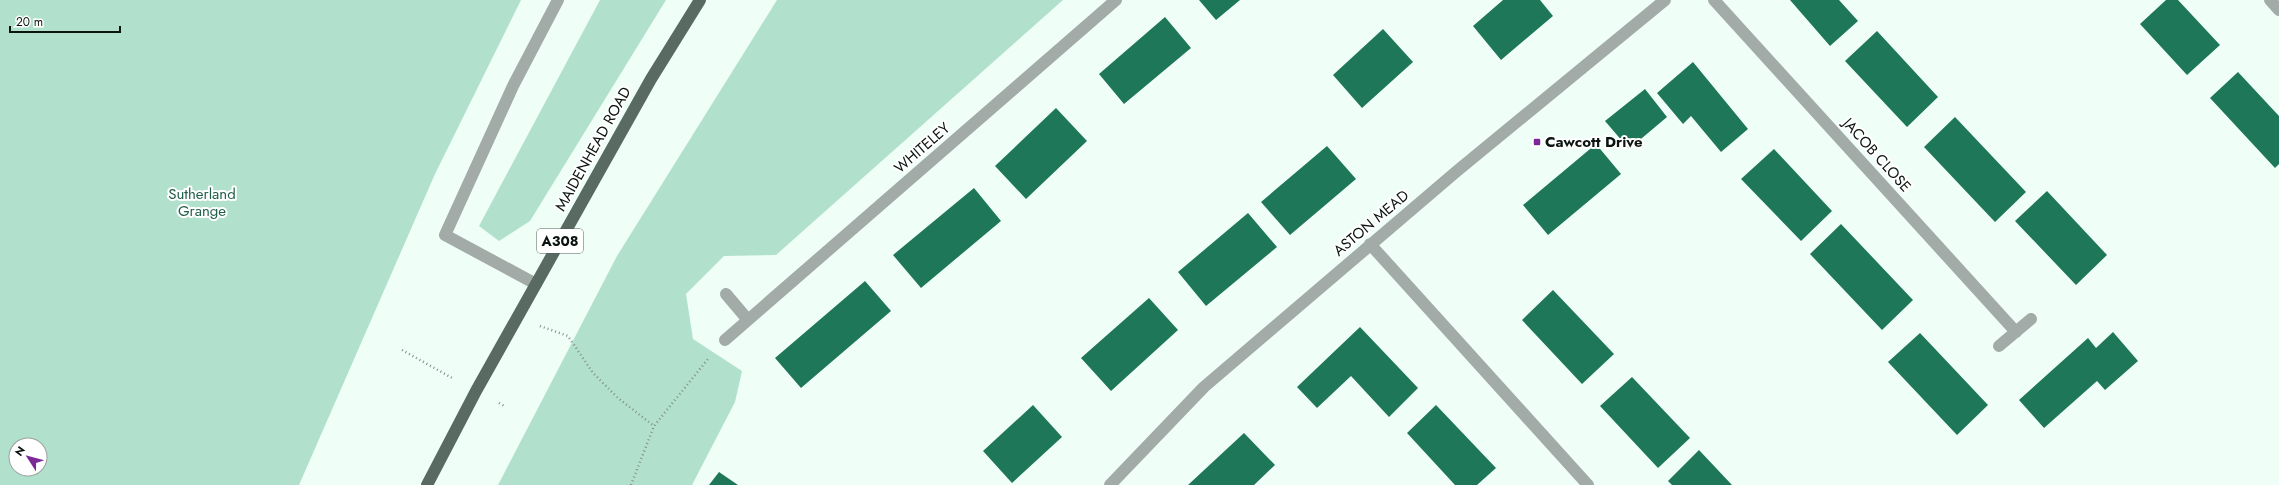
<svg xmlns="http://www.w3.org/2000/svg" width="2279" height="485" viewBox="0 0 2279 485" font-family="Jost,sans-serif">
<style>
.green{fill:#b1e1cc;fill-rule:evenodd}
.building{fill:#1f775a}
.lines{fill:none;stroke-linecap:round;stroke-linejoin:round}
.path{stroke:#848f8a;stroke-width:2.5;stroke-dasharray:1 3;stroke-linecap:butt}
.lane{stroke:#a2aba7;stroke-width:12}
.street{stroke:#a2aba7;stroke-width:12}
.primary{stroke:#596a63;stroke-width:12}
.poi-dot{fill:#7d2897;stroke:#fff;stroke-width:1.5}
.labels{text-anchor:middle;stroke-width:4;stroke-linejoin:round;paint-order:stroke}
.shield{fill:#fff;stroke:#555a58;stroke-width:1}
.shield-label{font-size:14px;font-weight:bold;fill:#0c1410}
.poi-label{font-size:15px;font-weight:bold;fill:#0c1410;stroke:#fff;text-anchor:start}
.street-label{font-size:15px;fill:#0c1410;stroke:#fff}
.park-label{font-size:15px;fill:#205f49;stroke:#fff}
</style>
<rect width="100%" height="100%" fill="#f0fef8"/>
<path class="green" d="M0,0H521L435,174L299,485H0ZM16,445H40V469H16Z
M600,0H666L530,221L499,241L479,226Z
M777,0H1063L776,255L724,256L686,294L693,339L742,371L735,402L692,485H498L617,256Z"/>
<path class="building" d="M1199,0H1240L1216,20Z
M1503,0H1540L1553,16L1501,60L1473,26Z
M1790,0H1839L1858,21L1830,46Z
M2166,0H2178L2220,45L2187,75L2140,24Z
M1165,17L1191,48L1124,104L1099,74Z
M1383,29L1413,62L1362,108L1333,75Z
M1877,31L1938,97L1907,127L1845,61Z
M1693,62L1748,129L1721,152L1691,116L1683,124L1657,93Z
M2238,72L2279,116V164L2275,168L2210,98Z
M1645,89L1667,117L1629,149L1605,121Z
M1056,108L1087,141L1026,199L995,166Z
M1955,117L2026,192L1995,222L1924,147Z
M1596,144L1621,174L1548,235L1523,205Z
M1327,146L1356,179L1290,235L1261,202Z
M1774,149L1832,211L1801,241L1741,179Z
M974,188L1001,221L921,288L893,255Z
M2047,191L2107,255L2076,285L2015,221Z
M1248,213L1277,247L1206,306L1178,272Z
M1841,224L1913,300L1882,330L1810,254Z
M865,281L891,311L801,388L775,358Z
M1553,290L1614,354L1582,384L1522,320Z
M1149,298L1178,330L1111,391L1081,358Z
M1360,327L1418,388L1389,417L1351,376L1317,408L1297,387Z
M2113,332L2138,361L2105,390L2097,381L2044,428L2019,400L2088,338L2096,348Z
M1920,333L1988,405L1957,435L1888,362Z
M1632,377L1690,438L1658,468L1600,406Z
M1033,405L1062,437L1012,483L983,451Z
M1436,405L1496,468L1477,485H1455L1407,433Z
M1244,433L1275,465L1254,485H1188Z
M1699,450L1732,485H1672L1668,481Z
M719,472L738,485H709Z"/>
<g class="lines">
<path class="path" d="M540,326L568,336L593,373L618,398L654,426
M402,350L454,379
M499,403L506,407
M631,485L654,426L708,359"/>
<path class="lane" d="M536,284L445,235L513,86L558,0"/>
<path class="street" d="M1714,0L2016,332
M2270,0L2279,10
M1370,244L1588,485
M726,294L748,320
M725,340L1116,0
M1999,346L2031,319
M1110,485L1204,387L1457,171L1665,0"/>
<path class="primary" d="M427,485L476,391L651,79L700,0"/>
</g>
<rect class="poi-dot" x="1533" y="138" width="8" height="8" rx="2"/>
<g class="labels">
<rect class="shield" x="537" y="229" width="46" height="24" rx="3"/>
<g class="shield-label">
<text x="560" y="246">A308</text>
</g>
<g class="poi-label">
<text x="1545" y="147">Cawcott Drive</text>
</g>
<g class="street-label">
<text transform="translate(922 148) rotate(-41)" y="5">WHITELEY</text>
<text transform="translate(593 149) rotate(-61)" y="5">MAIDENHEAD ROAD</text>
<text transform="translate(1877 155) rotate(48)" y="5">JACOB CLOSE</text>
<text transform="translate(1371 223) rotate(-40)" y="5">ASTON MEAD</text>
</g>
<g class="park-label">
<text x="202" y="199">Sutherland<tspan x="202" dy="17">Grange</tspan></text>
</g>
</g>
<g transform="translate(28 457) rotate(306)"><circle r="19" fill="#ffffff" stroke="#9ea19f"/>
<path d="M0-3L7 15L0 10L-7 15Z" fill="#7d2897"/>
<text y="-6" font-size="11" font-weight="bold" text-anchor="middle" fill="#0c1410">N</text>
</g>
<path d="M10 26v6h110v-6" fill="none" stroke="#0c1410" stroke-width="2"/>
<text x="16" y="26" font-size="12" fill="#0c1410" stroke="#ffffff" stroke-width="3" paint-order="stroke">20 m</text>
</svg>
